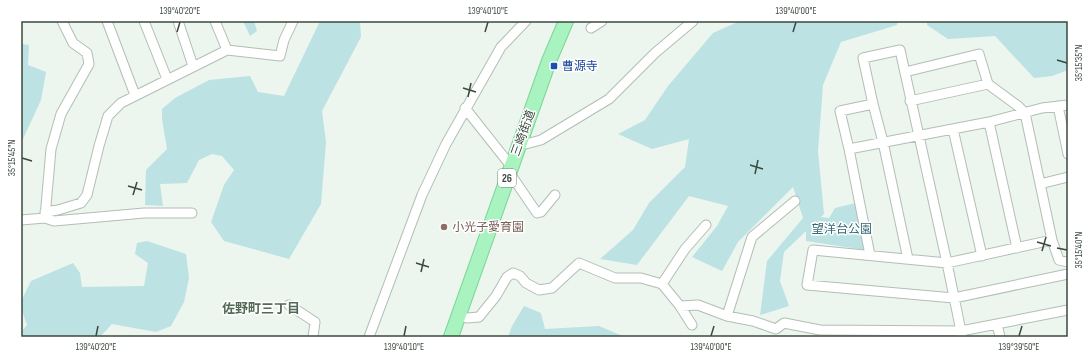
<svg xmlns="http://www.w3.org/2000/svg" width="1089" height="358" viewBox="0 0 1089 358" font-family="'Sofia Sans Condensed','Noto Sans JP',sans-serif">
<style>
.green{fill:#bce2e3}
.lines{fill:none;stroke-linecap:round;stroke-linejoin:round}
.street-casing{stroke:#b1bfb4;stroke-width:11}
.primary-casing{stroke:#79d794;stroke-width:16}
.street{stroke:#fff;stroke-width:9}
.primary{stroke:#a8f3bf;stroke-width:14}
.ticks{fill:none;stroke:#3b493e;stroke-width:1.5}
.transit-dot{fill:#1a4fb4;stroke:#fff;stroke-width:1.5}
.education-dot{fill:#8d6e63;stroke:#fff;stroke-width:1.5}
.labels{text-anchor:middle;stroke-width:3;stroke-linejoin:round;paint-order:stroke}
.shield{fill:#fff;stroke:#768078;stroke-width:1}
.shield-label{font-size:11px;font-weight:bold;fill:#3b493e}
.transit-label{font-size:12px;fill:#164399;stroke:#fff;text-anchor:start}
.street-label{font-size:12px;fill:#3b493e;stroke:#fff}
.education-label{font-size:12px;fill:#785e54;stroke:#fff;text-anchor:start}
.park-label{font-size:12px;fill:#356774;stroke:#fff}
.neighbourhood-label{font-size:13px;font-weight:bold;fill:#546a58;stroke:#fff}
.neatline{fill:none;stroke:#3b493e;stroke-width:1.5}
.ticks-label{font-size:10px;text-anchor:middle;fill:#3b493e}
</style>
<rect width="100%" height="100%" fill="#edf5ef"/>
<path class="green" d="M243,21H254L257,31L250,36Z
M320,21H360L361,37L322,111L326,142L321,204L289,259L224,241L211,222L224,185L234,170L222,156L212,154L199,160L187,183L160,184L163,206L145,205L146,170L167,149L162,119V109L175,98L209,80L250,76L258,92L284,96Z
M740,21H898L897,25L841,42L823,85L818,151L824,214L821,217L829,218L835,208L856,203L865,250L806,241V231L784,252L780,281L789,306L760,315L767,261L803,218L793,187L738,242L722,271L692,257L717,226L728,206L689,196L637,265L600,259L633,230L649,203L685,167L689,139L652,149L618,134L645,120L668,86L713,33Z
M927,21H1068V70L1052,76L1034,78L995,36L948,39L927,25Z
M21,44L29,45L28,65L46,72L41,100L23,139L21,138Z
M147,241L186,254L189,278L184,302L171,326L156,332L112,324L100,337H21V332L27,325C18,302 21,302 31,281L73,263L80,273L82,287L144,286L148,263L135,254L137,243Z
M524,306L541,313L545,329L599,326L625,337H508L512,326Z"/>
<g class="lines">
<defs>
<path id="street" d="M107,21L135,95
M144,21L167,79
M178,21L193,66
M215,21L227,50
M591,28L602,21
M905,72L979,54L988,84L1018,106L1025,113L1052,240L947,263L813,250L807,285L954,298L1068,274
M910,101L988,84
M1058,106L1068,154
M465,108L511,166
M989,122L1017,248
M953,129L982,256
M518,146L541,140L609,99L655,53L693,21
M849,149L989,122L1042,108L1068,105
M509,172L537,213L541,212L555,195
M1040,184L1068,177
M45,212L58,210L81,203L87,195L99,146L108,116L121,103L227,50L280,56L284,40L293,21
M45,217L51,149L61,114L89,64L87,53L73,43L62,21
M21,220L45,218L54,221L144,213H192
M1052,240L1059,260L1068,262
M870,255L849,149L840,111L873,104
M908,259L883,142L873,104L863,58L900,50L947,263L962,336
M662,284L685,249L706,225
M289,305L315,322L313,337
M680,306L692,325
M458,315L467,318L479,317L496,296L507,277L513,273L520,276L526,283L539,290L552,288L579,263L615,278H641L662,284L680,306L698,305L727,316L753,321L776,329L784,323L820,330L961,331L1068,310
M727,316L752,237L795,201
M997,324L1000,337
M369,337L422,195L446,144L501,47L526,21"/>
<path id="primary" d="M451,337L549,61L566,21"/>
</defs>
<use href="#street" class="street-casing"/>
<use href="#primary" class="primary-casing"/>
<use href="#street" class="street"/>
<use href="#primary" class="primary"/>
</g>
<path class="ticks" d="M177,32L180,22M485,32L488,22M793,32L796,22M1057,60L1067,63M463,88L476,92M468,97L471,83M22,158L32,161M750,165L763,169M755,174L758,160M128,186L142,190M133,195L137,182M1037,242L1051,246M1057,248L1067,250M1042,251L1046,237M416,263L429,267M421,272L424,259M96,336L98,326M404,336L406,326M711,336L714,326M1019,336L1022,326"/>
<rect class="transit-dot" x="550" y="62" width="8" height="8" rx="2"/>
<circle class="education-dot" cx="444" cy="227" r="4"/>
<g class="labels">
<rect class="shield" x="498" y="169" width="18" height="18" rx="3"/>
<g class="shield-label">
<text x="507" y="182">26</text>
</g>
<g class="transit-label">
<text x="562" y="70">曹源寺</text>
</g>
<g class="street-label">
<text transform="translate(523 133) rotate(-70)" y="4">三崎街道</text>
</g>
<g class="education-label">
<text x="452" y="231">小光子愛育園</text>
</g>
<g class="park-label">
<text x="842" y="233">望洋台公園</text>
</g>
<g class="neighbourhood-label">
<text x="261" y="313">佐野町三丁目</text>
</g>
</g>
<rect width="1089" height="358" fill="none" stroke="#ffffff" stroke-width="44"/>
<rect x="22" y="22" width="1045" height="314" class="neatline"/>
<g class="ticks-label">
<text x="180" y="14">139°40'20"E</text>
<text x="488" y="14">139°40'10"E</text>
<text x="796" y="14">139°40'00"E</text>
<text transform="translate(1078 63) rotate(-90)" y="4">35°15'35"N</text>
<text transform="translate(11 158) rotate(-90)" y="4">35°15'45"N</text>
<text transform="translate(1078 250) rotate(-90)" y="4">35°15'40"N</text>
<text x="96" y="350">139°40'20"E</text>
<text x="404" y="350">139°40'10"E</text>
<text x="711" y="350">139°40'00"E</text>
<text x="1019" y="350">139°39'50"E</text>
</g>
</svg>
